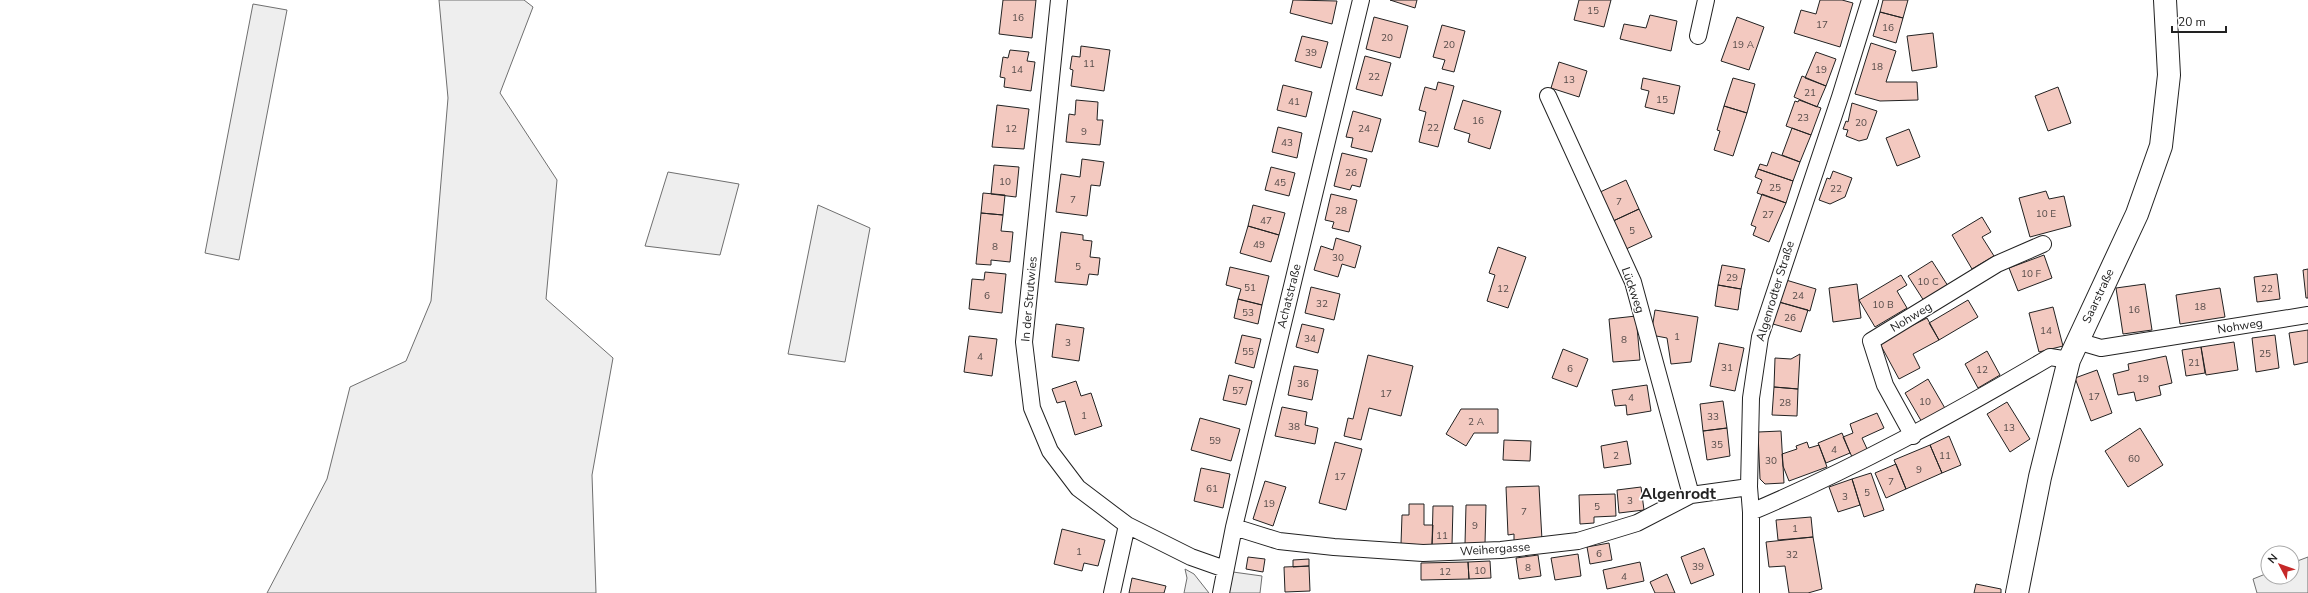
<svg xmlns="http://www.w3.org/2000/svg" width="2308" height="593" viewBox="0 0 2308 593" font-family="'Nunito Sans',sans-serif">
<style>
.green{fill:#eee;stroke:#6f6f6f}
.parking{fill:#ededed;stroke:#6f6f6f}
.building{fill:#f3c9c0;stroke:#222}
.lines{fill:none;stroke-linecap:round;stroke-linejoin:round}
.street-casing{stroke:#222;stroke-width:18}
.secondary-casing{stroke:#222;stroke-width:24}
.street{stroke:#fff;stroke-width:16}
.secondary{stroke:#fff;stroke-width:22}
.labels{text-anchor:middle;stroke-width:3;stroke-linejoin:round;paint-order:stroke}
.number-label{font-size:10px;fill:#564c4a}
.street-label{font-size:12px;fill:#222;stroke:#fff}
.district-label{font-size:16px;font-weight:bold;fill:#222;stroke:#fff}
</style>
<rect width="100%" height="100%" fill="#fff"/>
<path class="green" d="M439,0H524L533,7L500,93L557,180L546,299L613,358L592,475L596,593H267L327,479L350,387L406,361L431,301L448,98Z
M253,4L287,10L239,260L205,253Z
M668,172L739,184L720,255L645,246Z
M818,205L870,228L845,362L788,354Z
M2308,557V593H2257L2253,579L2268,573V577H2292V563Z"/>
<path class="parking" d="M1185,569L1194,574L1209,593H1184L1187,578Z
M1233,572L1262,576L1260,593H1229Z"/>
<path class="building" d="M1003,0H1036L1032,38L999,34Z
M1293,0L1337,1L1332,24L1290,13Z
M1390,0H1417L1415,8Z
M1579,0H1611L1604,27L1574,20Z
M1820,0H1842L1853,3L1840,47L1794,33L1801,10L1816,14Z
M1883,0H1908L1903,18L1880,12Z
M1880,12L1903,18L1896,43L1873,36Z
M1650,15L1677,21L1671,51L1620,39L1624,24L1646,28Z
M1374,17L1408,26L1400,58L1366,49Z
M1737,17L1764,27L1749,70L1721,61Z
M1442,25L1465,31L1454,72L1442,69L1445,60L1433,57Z
M1933,33L1937,67L1912,71L1907,36Z
M1302,36L1328,42L1321,68L1295,61Z
M1871,43L1896,51L1886,82H1917L1918,100L1880,101L1855,94Z
M1081,46L1110,50L1104,91L1071,86L1073,70L1070,69L1072,56L1080,57Z
M1010,50L1029,52L1027,61L1035,62L1031,91L1004,87L1005,78L1000,77L1003,57L1008,58Z
M1816,52L1836,59L1826,86L1805,78Z
M1365,56L1391,63L1382,96L1356,89Z
M1559,62L1587,71L1579,97L1551,88Z
M1802,76L1826,86L1817,107L1794,97Z
M1643,78L1680,86L1674,114L1645,107L1649,91L1641,89Z
M1733,78L1755,84L1747,113L1724,106Z
M1438,82L1454,86L1438,147L1419,142L1426,112L1419,110L1425,87L1436,90Z
M1283,85L1312,92L1306,117L1277,110Z
M2058,87L2071,123L2048,131L2035,96Z
M1076,100L1098,102L1097,120H1103L1100,145L1066,142L1069,114L1075,115Z
M1463,100L1501,111L1490,149L1468,142L1470,134L1454,129Z
M1799,100L1821,108L1811,135L1786,126L1795,101L1798,102Z
M1852,103L1877,111L1867,139L1859,141L1846,136L1848,130L1843,129L1846,121L1848,122Z
M997,105L1029,109L1024,149L992,147Z
M1724,106L1747,113L1733,156L1714,150L1720,131L1717,130Z
M1353,111L1381,119L1372,152L1351,147L1353,138L1346,137Z
M1278,127L1302,133L1297,158L1272,152Z
M1792,128L1811,135L1800,162L1782,155Z
M1909,129L1920,157L1897,166L1886,138Z
M1772,152L1800,162L1793,181L1758,169L1760,164L1767,166Z
M1342,153L1367,159L1360,187L1352,185L1350,190L1334,186Z
M1082,159L1104,162L1100,186L1091,185L1087,216L1056,212L1061,174L1080,177Z
M994,165L1019,167L1016,197L991,194Z
M1271,167L1295,173L1289,196L1265,190Z
M1758,169L1793,181L1786,203L1757,193L1762,180L1755,177Z
M1833,171L1852,178L1845,197L1830,204L1819,200L1827,178L1830,179Z
M1626,180L1639,209L1611,222L1598,193Z
M2046,191L2049,199L2064,196L2071,226L2030,237L2019,198Z
M983,193L1005,195L1003,215L981,213Z
M1331,194L1357,200L1349,232L1332,228L1334,222L1325,220Z
M1762,194L1786,203L1769,242L1753,235L1756,227L1751,225Z
M1253,205L1285,213L1279,235L1248,226Z
M1639,209L1652,237L1624,250L1611,222Z
M981,213L1003,215L1001,231L1013,232L1010,262L991,260V265L976,264Z
M1982,217L1991,232L1982,237L1994,256L1972,269L1952,235Z
M1248,226L1279,235L1271,262L1240,253Z
M1061,232L1083,235V240L1092,241L1090,257L1100,258L1098,275L1089,274L1087,285L1055,282Z
M1336,238L1361,246L1355,268L1342,264L1338,277L1314,270L1321,246L1333,250Z
M1498,247L1526,257L1508,308L1487,301L1495,275L1489,273Z
M2044,255L2052,278L2018,291L2009,268Z
M1932,261L1948,286L1924,301L1908,276Z
M1722,265L1745,269L1741,289L1718,285Z
M1230,267L1269,276L1262,305L1238,299L1241,289L1226,285Z
M2308,269V298H2306L2303,270Z
M985,272L1006,274L1002,313L969,309L972,279L984,280Z
M2277,274L2280,299L2257,302L2254,277Z
M1901,275L1907,285L1897,291L1907,308L1875,327L1859,300Z
M1786,280L1816,289L1810,311L1779,302Z
M1857,284L1861,318L1833,322L1829,288Z
M2145,284L2152,330L2123,334L2116,288Z
M1718,285L1741,289L1738,310L1715,306Z
M1311,287L1340,294L1334,320L1305,313Z
M2220,288L2225,317L2180,324L2176,295Z
M1238,299L1262,305L1258,324L1234,318Z
M1968,300L1978,317L1939,340L1929,323Z
M1779,302L1808,310L1801,332L1773,324Z
M2053,307L2063,346L2039,352L2029,313Z
M1655,310L1698,317L1691,362L1671,364L1667,338L1651,335Z
M1636,316L1640,360L1613,362L1609,319Z
M1927,318L1939,340L1913,354L1920,368L1899,379L1879,342Z
M1056,324L1084,328L1079,361L1052,357Z
M1302,324L1324,329L1318,353L1296,347Z
M2308,330V362L2294,365L2289,333Z
M1242,335L1261,339L1254,368L1235,363Z
M2275,335L2279,368L2256,372L2252,338Z
M969,336L997,339L992,376L964,372Z
M2234,342L2238,370L2206,375L2201,347Z
M1719,343L1744,348L1735,391L1710,386Z
M2201,347L2205,373L2186,376L2182,350Z
M1563,349L1588,359L1577,387L1552,378Z
M1987,351L2000,375L1978,388L1965,364Z
M1800,354L1798,389L1774,387L1775,358L1791,359Z
M1368,355L1413,366L1401,416L1369,408L1361,440L1344,436L1348,418L1353,419Z
M2166,356L2172,383L2159,386L2161,395L2136,401L2134,392L2118,395L2113,374L2129,370L2128,364Z
M1294,366L1318,370L1312,400L1288,395Z
M2097,370L2112,413L2091,421L2075,378Z
M1229,375L1252,381L1246,405L1223,400Z
M1928,379L1946,410L1923,424L1905,393Z
M1076,381L1081,396L1091,393L1102,426L1075,435L1065,401L1057,403L1052,389Z
M1647,385L1651,411L1627,415L1626,405L1615,406L1612,390Z
M1774,387L1798,389L1797,416L1772,415Z
M1723,401L1727,428L1703,431L1700,404Z
M2007,402L2030,439L2010,452L1987,414Z
M1282,407L1307,412L1305,425L1318,428L1315,444L1275,436Z
M1461,409H1498V433H1474L1466,446L1446,434Z
M1877,413L1884,428L1862,438L1868,451L1852,457L1843,437L1853,433L1850,424Z
M1200,418L1240,429L1231,461L1191,450Z
M1727,428L1730,456L1707,460L1703,431Z
M2140,428L2163,465L2128,487L2105,451Z
M1781,431L1784,483L1765,484L1760,479L1758,432Z
M1842,433L1850,453L1826,463L1818,443Z
M1949,436L1961,465L1942,473L1930,445Z
M1504,440L1531,441L1530,461L1503,460Z
M1627,441L1631,464L1604,468L1601,446Z
M1335,442L1362,449L1346,510L1319,503Z
M1807,442L1809,448L1819,445L1827,467L1789,481L1783,466L1782,454L1797,449L1796,446Z
M1930,445L1942,473L1906,489L1894,460Z
M1896,464L1906,489L1886,498L1875,473Z
M1201,468L1230,474L1223,508L1194,501Z
M1871,473L1884,510L1864,517L1852,479Z
M1852,479L1860,505L1838,512L1829,487Z
M1265,481L1286,487L1273,526L1253,519Z
M1539,486L1542,540L1514,541V534L1508,535L1506,487Z
M1641,487L1644,510L1619,513L1617,490Z
M1615,494L1616,516L1594,517V523L1580,524L1579,495Z
M1409,504H1424V525H1433L1432,545L1401,544L1402,515H1409Z
M1466,505H1486L1485,544H1465Z
M1433,506H1453L1452,545H1432Z
M1811,517L1813,537L1778,540L1776,520Z
M1062,529L1105,540L1098,566L1084,563L1082,571L1054,564Z
M1813,537L1822,589L1808,593H1789L1785,566L1769,567L1766,542Z
M1609,543L1612,560L1590,564L1587,547Z
M1704,548L1714,575L1691,584L1681,557Z
M1578,554L1581,576L1555,580L1551,558Z
M1538,555L1541,576L1519,579L1516,558Z
M1248,557L1265,559L1263,572L1246,569Z
M1309,559V566L1293,567V560Z
M1490,561L1491,578L1469,579L1468,562Z
M1468,562L1469,579L1421,580V563Z
M1640,562L1644,581L1607,589L1603,570Z
M1309,566L1310,591L1285,592L1284,567Z
M1667,574L1675,593H1655L1650,582Z
M1132,578L1166,586L1164,593H1129Z
M1976,584L2001,589V593H1974Z"/>
<g class="lines">
<defs>
<path id="street" d="M1059,0L1024,342L1032,408L1050,451L1078,488L1127,525L1191,557L1225,569
M1698,36L1706,0
M1548,96L1633,282L1691,495
M2077,341L2101,348L2308,315
M1913,436L1885,385L1871,341L1997,264L2043,244
M1751,512C1855,468 1953,414 2050,357L2069,360
M1234,527L1279,541L1334,547L1423,553L1501,550L1578,541L1637,523L1691,495L1749,487
M1112,593L1127,525
M1221,593L1234,527L1361,0
M1751,593V512L1749,487L1751,398L1760,337L1840,97L1870,0"/>
<path id="secondary" d="M2017,593L2040,477L2069,360L2137,214L2161,146L2169,75L2165,0"/>
</defs>
<use href="#street" class="street-casing"/>
<use href="#secondary" class="secondary-casing"/>
<use href="#street" class="street"/>
<use href="#secondary" class="secondary"/>
</g>
<g class="labels">
<g class="number-label">
<text x="1593" y="14">15</text>
<text x="1018" y="21">16</text>
<text x="1822" y="28">17</text>
<text x="1888" y="31">16</text>
<text x="1387" y="41">20</text>
<text x="1449" y="48">20</text>
<text x="1743" y="48">19 A</text>
<text x="1311" y="56">39</text>
<text x="1089" y="67">11</text>
<text x="1877" y="70">18</text>
<text x="1017" y="73">14</text>
<text x="1821" y="73">19</text>
<text x="1374" y="80">22</text>
<text x="1569" y="83">13</text>
<text x="1810" y="96">21</text>
<text x="1662" y="103">15</text>
<text x="1294" y="105">41</text>
<text x="1803" y="121">23</text>
<text x="1478" y="124">16</text>
<text x="1861" y="126">20</text>
<text x="1433" y="131">22</text>
<text x="1011" y="132">12</text>
<text x="1364" y="132">24</text>
<text x="1084" y="135">9</text>
<text x="1287" y="146">43</text>
<text x="1351" y="176">26</text>
<text x="1005" y="185">10</text>
<text x="1280" y="186">45</text>
<text x="1775" y="191">25</text>
<text x="1836" y="192">22</text>
<text x="1073" y="203">7</text>
<text x="1619" y="205">7</text>
<text x="1341" y="214">28</text>
<text x="2046" y="217">10 E</text>
<text x="1768" y="218">27</text>
<text x="1266" y="224">47</text>
<text x="1632" y="234">5</text>
<text x="1259" y="248">49</text>
<text x="995" y="250">8</text>
<text x="1338" y="261">30</text>
<text x="1078" y="270">5</text>
<text x="2031" y="277">10 F</text>
<text x="1732" y="281">29</text>
<text x="1928" y="285">10 C</text>
<text x="1250" y="291">51</text>
<text x="1503" y="292">12</text>
<text x="2267" y="292">22</text>
<text x="987" y="299">6</text>
<text x="1798" y="299">24</text>
<text x="1322" y="307">32</text>
<text x="1883" y="308">10 B</text>
<text x="2200" y="310">18</text>
<text x="2134" y="313">16</text>
<text x="1248" y="316">53</text>
<text x="1790" y="321">26</text>
<text x="2046" y="334">14</text>
<text x="1677" y="340">1</text>
<text x="1310" y="342">34</text>
<text x="1624" y="343">8</text>
<text x="1068" y="346">3</text>
<text x="1248" y="355">55</text>
<text x="2265" y="357">25</text>
<text x="980" y="360">4</text>
<text x="2194" y="366">21</text>
<text x="1727" y="371">31</text>
<text x="1570" y="372">6</text>
<text x="1982" y="373">12</text>
<text x="2143" y="382">19</text>
<text x="1303" y="387">36</text>
<text x="1238" y="394">57</text>
<text x="1386" y="397">17</text>
<text x="2094" y="400">17</text>
<text x="1631" y="401">4</text>
<text x="1925" y="405">10</text>
<text x="1785" y="406">28</text>
<text x="1084" y="419">1</text>
<text x="1713" y="420">33</text>
<text x="1476" y="425">2 A</text>
<text x="1294" y="430">38</text>
<text x="2009" y="431">13</text>
<text x="1215" y="444">59</text>
<text x="1717" y="448">35</text>
<text x="1834" y="453">4</text>
<text x="1616" y="459">2</text>
<text x="1945" y="459">11</text>
<text x="2134" y="462">60</text>
<text x="1771" y="464">30</text>
<text x="1919" y="473">9</text>
<text x="1340" y="480">17</text>
<text x="1891" y="485">7</text>
<text x="1212" y="492">61</text>
<text x="1867" y="496">5</text>
<text x="1845" y="500">3</text>
<text x="1630" y="504">3</text>
<text x="1269" y="507">19</text>
<text x="1597" y="510">5</text>
<text x="1524" y="515">7</text>
<text x="1475" y="529">9</text>
<text x="1795" y="532">1</text>
<text x="1442" y="539">11</text>
<text x="1079" y="555">1</text>
<text x="1599" y="557">6</text>
<text x="1792" y="558">32</text>
<text x="1698" y="570">39</text>
<text x="1528" y="571">8</text>
<text x="1480" y="574">10</text>
<text x="1445" y="575">12</text>
<text x="1624" y="580">4</text>
</g>
<g class="street-label">
<text transform="translate(1633 290) rotate(71)" y="4">Lückweg</text>
<text transform="translate(1775 291) rotate(-73)" y="4">Algenrodter Straße</text>
<text transform="translate(1289 296) rotate(-76)" y="4">Achatstraße</text>
<text transform="translate(2098 296) rotate(-65)" y="4">Saarstraße</text>
<text transform="translate(1029 299) rotate(-85)" y="4">In der Strutwies</text>
<text transform="translate(1911 317) rotate(-31)" y="4">Nohweg</text>
<text transform="translate(2240 326) rotate(-9)" y="4">Nohweg</text>
<text transform="translate(1495 549) rotate(-4)" y="4">Weihergasse</text>
</g>
<g class="district-label">
<text x="1678" y="499">Algenrodt</text>
</g>
</g>
<g transform="translate(2280 565) rotate(311)"><circle r="19" fill="#ffffff" stroke="#a7a7a7"/>
<path d="M0-3L7 15L0 10L-7 15Z" fill="#c62828"/>
<text y="-6" font-size="11" font-weight="bold" text-anchor="middle" fill="#222222">N</text>
</g>
<path d="M2172 26v6h54v-6" fill="none" stroke="#222222" stroke-width="2"/>
<text x="2178" y="26" font-size="12" fill="#222222" stroke="#ffffff" stroke-width="3" paint-order="stroke">20 m</text>
</svg>
